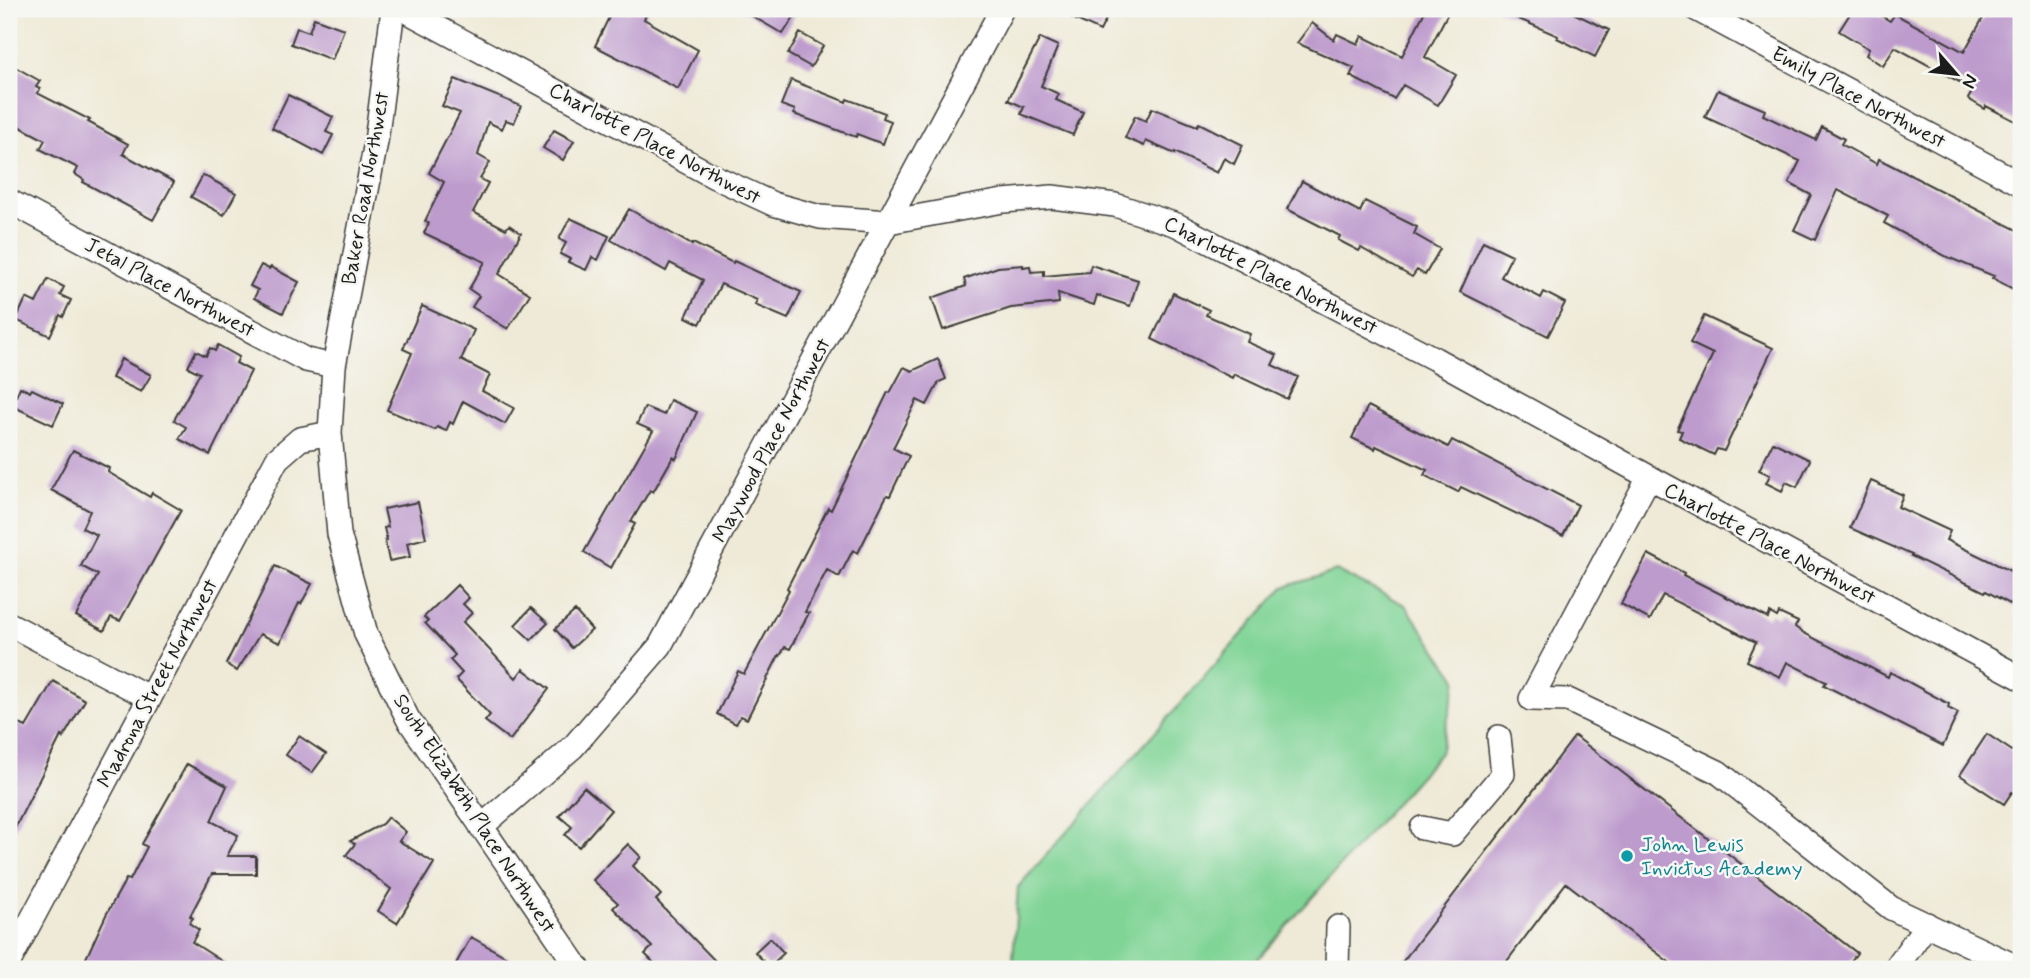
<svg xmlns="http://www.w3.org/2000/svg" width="2030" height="978" viewBox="0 0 2030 978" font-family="Mynerve,sans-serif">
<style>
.grass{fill:#80d496;stroke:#4e7859;stroke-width:2}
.building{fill:#be9bcd}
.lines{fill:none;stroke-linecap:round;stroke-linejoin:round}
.minor-casing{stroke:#3c3b38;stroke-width:26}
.minor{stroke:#fff;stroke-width:23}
.culture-dot{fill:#0f9aa8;stroke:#f6f6f2;stroke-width:2.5}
.labels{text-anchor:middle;stroke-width:5;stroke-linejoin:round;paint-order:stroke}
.street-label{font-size:21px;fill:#1c1c1c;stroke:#f6f6f2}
.culture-label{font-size:21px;fill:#0d838f;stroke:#f6f6f2;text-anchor:start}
</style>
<rect width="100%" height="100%" fill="#f6f6f2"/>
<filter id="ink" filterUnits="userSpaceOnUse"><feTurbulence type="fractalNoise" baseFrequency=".0143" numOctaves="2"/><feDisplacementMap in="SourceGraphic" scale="14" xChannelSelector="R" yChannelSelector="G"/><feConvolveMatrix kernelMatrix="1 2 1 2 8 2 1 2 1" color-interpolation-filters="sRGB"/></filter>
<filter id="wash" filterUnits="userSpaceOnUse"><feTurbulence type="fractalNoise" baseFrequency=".00686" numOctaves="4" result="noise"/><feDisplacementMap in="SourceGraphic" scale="28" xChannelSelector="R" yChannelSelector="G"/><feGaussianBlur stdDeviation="1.57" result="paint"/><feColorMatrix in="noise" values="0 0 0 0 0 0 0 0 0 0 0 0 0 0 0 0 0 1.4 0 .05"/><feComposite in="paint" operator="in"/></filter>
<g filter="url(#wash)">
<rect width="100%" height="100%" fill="#efead7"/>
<path class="grass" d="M1337,571L1405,605L1457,679L1440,753L1249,969H1022L1013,959L1018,887L1284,587Z"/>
<g id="blocks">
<path class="building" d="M613,9H649L644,19L698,50L678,89L595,46Z
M740,9H799L783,34Z
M1053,9H1111L1100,31Z
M1426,9H1450L1425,57L1456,75L1438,105L1403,85L1394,99L1350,76L1354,68L1297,43L1312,23L1334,40L1337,34L1358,44L1362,36L1402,56Z
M1496,9H1565L1609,30L1595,57L1557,38L1558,36Z
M1853,9H1870L1890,21L1895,14L1964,52L1988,9H2021V124L1986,106L1985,109L1968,99L1972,92L1966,88L1967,86L1895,47L1883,66L1866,55L1869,49L1839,31Z
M314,18L344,29L332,60L291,44L297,28L309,32Z
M800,33L823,46L811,67L788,54Z
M1040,38L1058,46L1041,86L1059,94L1056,100L1083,112L1073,135L1021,114L1024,107L1008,100Z
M17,68L40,81L36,87L40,89L37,93L90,120L88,122L128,144L123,154L174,182L153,220L83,182L84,180L75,174L78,168L40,149L45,140L9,121V84Z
M455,79L521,106L514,123L506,120L502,129L488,122L478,155L490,162L480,179L488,183L473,212L506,229L509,225L521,233L499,274L530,294L508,329L472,307L479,296L469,289L485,262L424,233L429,223L425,221L444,182L429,173L460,113L442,106Z
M791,80L846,102L847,99L885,113L883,118L891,121L883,144L857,134L856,137L794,114L795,110L781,105Z
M1718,90L1765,110L1763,115L1816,140L1822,127L1844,139L1841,144L1877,164L1879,159L2021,232V279L2015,290L1992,278L1994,276L1945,256L1884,223L1888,216L1838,190L1815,240L1794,230L1811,195L1789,183L1800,161L1705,117Z
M288,95L333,117L326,132L333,135L323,155L272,128Z
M1152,108L1197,126L1199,123L1243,145L1234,164L1224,158L1217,173L1175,152V154L1146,141L1144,146L1125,138L1135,116L1146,121Z
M554,130L574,141L563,160L543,148Z
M203,175L236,193L224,215L191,197Z
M1302,181L1360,212L1365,201L1417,227L1414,234L1440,249L1425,275L1417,270L1412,277L1361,248L1359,251L1338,240L1340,236L1287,209Z
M629,209L692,245L693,243L733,263L734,261L801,292L788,319L755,305L757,300L721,284L700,324L686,317L703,280L670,263L666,271L611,240Z
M570,218L609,236L598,260L592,257L586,270L568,262L570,259L560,254L566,243L559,239Z
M1483,241L1512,255L1501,277L1541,298L1544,292L1565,303L1548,336L1460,292Z
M261,265L269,269L271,267L299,282L283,313L254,298L258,290L250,286Z
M1023,265V267L1030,266L1031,272L1044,271V276L1089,272L1091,265L1138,280L1130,306L1097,295L1094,305L1058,293L1059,303L1011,308L943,330L932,298L966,286L964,279L998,267Z
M48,279L64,287L60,295L71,300L63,317L60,315L50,336L16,320L26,298L36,303Z
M1173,293L1209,310L1206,315L1250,334L1247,342L1277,355L1272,365L1298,377L1287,399L1234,374L1232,378L1152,339Z
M422,306L474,330L461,360L490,375L482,391L514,408L505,424L463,401L453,424L450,422L446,431L437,427L435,430L387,410L412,353L403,349Z
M1704,316L1773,348L1724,451L1717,449L1714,455L1679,438L1682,431L1677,430L1713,354L1690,343Z
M218,345L239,357L236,363L251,371L210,455L179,439L186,427L174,420L200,373L188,367L196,351L206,356L210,348L215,351Z
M121,359L151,375L141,392L112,378Z
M938,359L946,379L939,382L927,405L917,400L893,448L909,456L890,496L887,495L858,553L853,550L839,577L827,570L805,612L809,613L790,649L785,647L780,656L779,655L747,719L741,716L736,724L717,714L738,671L744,674L789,590L787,588L828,508L831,510L888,392L890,393L904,367L912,371Z
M20,387L30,392L32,389L63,404L53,425L12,406Z
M670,400L697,412L676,459L673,457L653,492L650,490L631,522L635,524L611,568L584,552L653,431L637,424L645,407L664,415Z
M1368,406L1448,447L1452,440L1578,505L1563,536L1461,487L1458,492L1424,475L1427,470L1376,446L1375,449L1352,438Z
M1773,442L1810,460L1797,487L1786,482L1782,491L1766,483L1770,475L1759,470Z
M73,450L109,468L108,472L150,497L152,493L181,510L120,621L111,617L104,631L76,616L98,575L81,566L97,535L82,528L90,511L51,490Z
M1871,481L1903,495L1898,507L1950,531L1946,540L2021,576V610L1986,591L1985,592L1911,556L1912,555L1850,528Z
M418,502L426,538L407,543L410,557L389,561L385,541L387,540L384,528L388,527L384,509Z
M1648,554L1684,573L1683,575L1768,618L1770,613L1777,617L1779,613L1798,622L1795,627L1802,632L1888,677L1890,672L1949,704L1948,708L1958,713L1943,746L1824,685L1826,682L1787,662L1780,677L1747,661L1756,642L1663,595L1650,620L1621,604Z
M275,566L312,584L301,604L299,603L280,643L260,634L237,671L226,664Z
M457,585L469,598L463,604L472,613L463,622L516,678L523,669L549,689L510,740L485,721L490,715L456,679L462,673L450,660L455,655L425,623L428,621L424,617Z
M531,608L548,623L531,640L515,625Z
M575,611L592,630L572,648L555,629Z
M53,681L85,700L63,738L61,736L9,840V719L26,727Z
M1987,734L2021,757V796L2012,792L2004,804L1960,775Z
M299,736L326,754L312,773L286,755Z
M1575,736L1857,953L1845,969H1678L1566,883L1501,969H1397Z
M187,764L227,786L211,821L238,835L227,856H256V874H212L190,916L193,918L189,923L199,930L192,942L234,969H81L106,915L126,879L130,880L147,847L142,844Z
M584,787L611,810L579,847L565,835L572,827L559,816Z
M388,817L406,832L399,841L434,863L397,923L378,911L391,889L346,855L355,844L350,841L382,824Z
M628,844L641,857L633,866L661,895L656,900L723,969H660L645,954L652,947L613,908L618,903L593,880Z
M471,937L528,969H453Z
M770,938L784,953L769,967L755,952Z"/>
</g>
</g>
<g filter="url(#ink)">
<use href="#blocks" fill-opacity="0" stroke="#3c3b38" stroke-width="2"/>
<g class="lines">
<defs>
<path id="minor" d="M393,9L376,142L334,366L330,433L339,534L366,634L408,719L579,969
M403,9L715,177L773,204L820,217L888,222L1003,201L1052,197L1115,205L1177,225L1435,359L1649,477L2021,678
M1696,9L2021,184
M9,201L306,360L334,366
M1649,477L1531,699L1568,700L1718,772L1891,908L2021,969
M9,624L150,698
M481,827L573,747L660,646L1002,9
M1422,828L1452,834L1503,774L1499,737
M9,962L277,459L300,439L330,433
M1337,969L1338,927
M1895,969L1927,924"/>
</defs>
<use href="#minor" class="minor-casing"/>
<use href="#minor" class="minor"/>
</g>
</g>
<circle class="culture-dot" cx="1627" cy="856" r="7"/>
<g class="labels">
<g class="street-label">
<text transform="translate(1859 97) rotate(28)" y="7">Emily Place Northwest</text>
<text transform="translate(655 143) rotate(28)" y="7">Charlotte Place Northwest</text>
<text transform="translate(365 188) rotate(-80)" y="7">Baker Road Northwest</text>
<text transform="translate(1271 275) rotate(27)" y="7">Charlotte Place Northwest</text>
<text transform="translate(170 287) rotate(28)" y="7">Jetal Place Northwest</text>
<text transform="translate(771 440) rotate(-62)" y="7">Maywood Place Northwest</text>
<text transform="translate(1770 543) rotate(28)" y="7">Charlotte Place Northwest</text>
<text transform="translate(157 683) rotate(-62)" y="7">Madrona Street Northwest</text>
<text transform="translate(475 813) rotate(57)" y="7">South Elizabeth Place Northwest</text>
</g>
<g class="culture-label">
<text x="1641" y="851">John Lewis<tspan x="1641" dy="24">Invictus Academy</tspan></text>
</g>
</g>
<rect width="2030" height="978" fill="none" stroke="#f6f6f2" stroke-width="35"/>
<g transform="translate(1956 74) rotate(118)" stroke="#f6f6f2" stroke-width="5" paint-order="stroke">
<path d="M0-5L12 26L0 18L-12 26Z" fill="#1c1c1c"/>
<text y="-10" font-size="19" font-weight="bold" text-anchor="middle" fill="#1c1c1c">N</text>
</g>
</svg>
